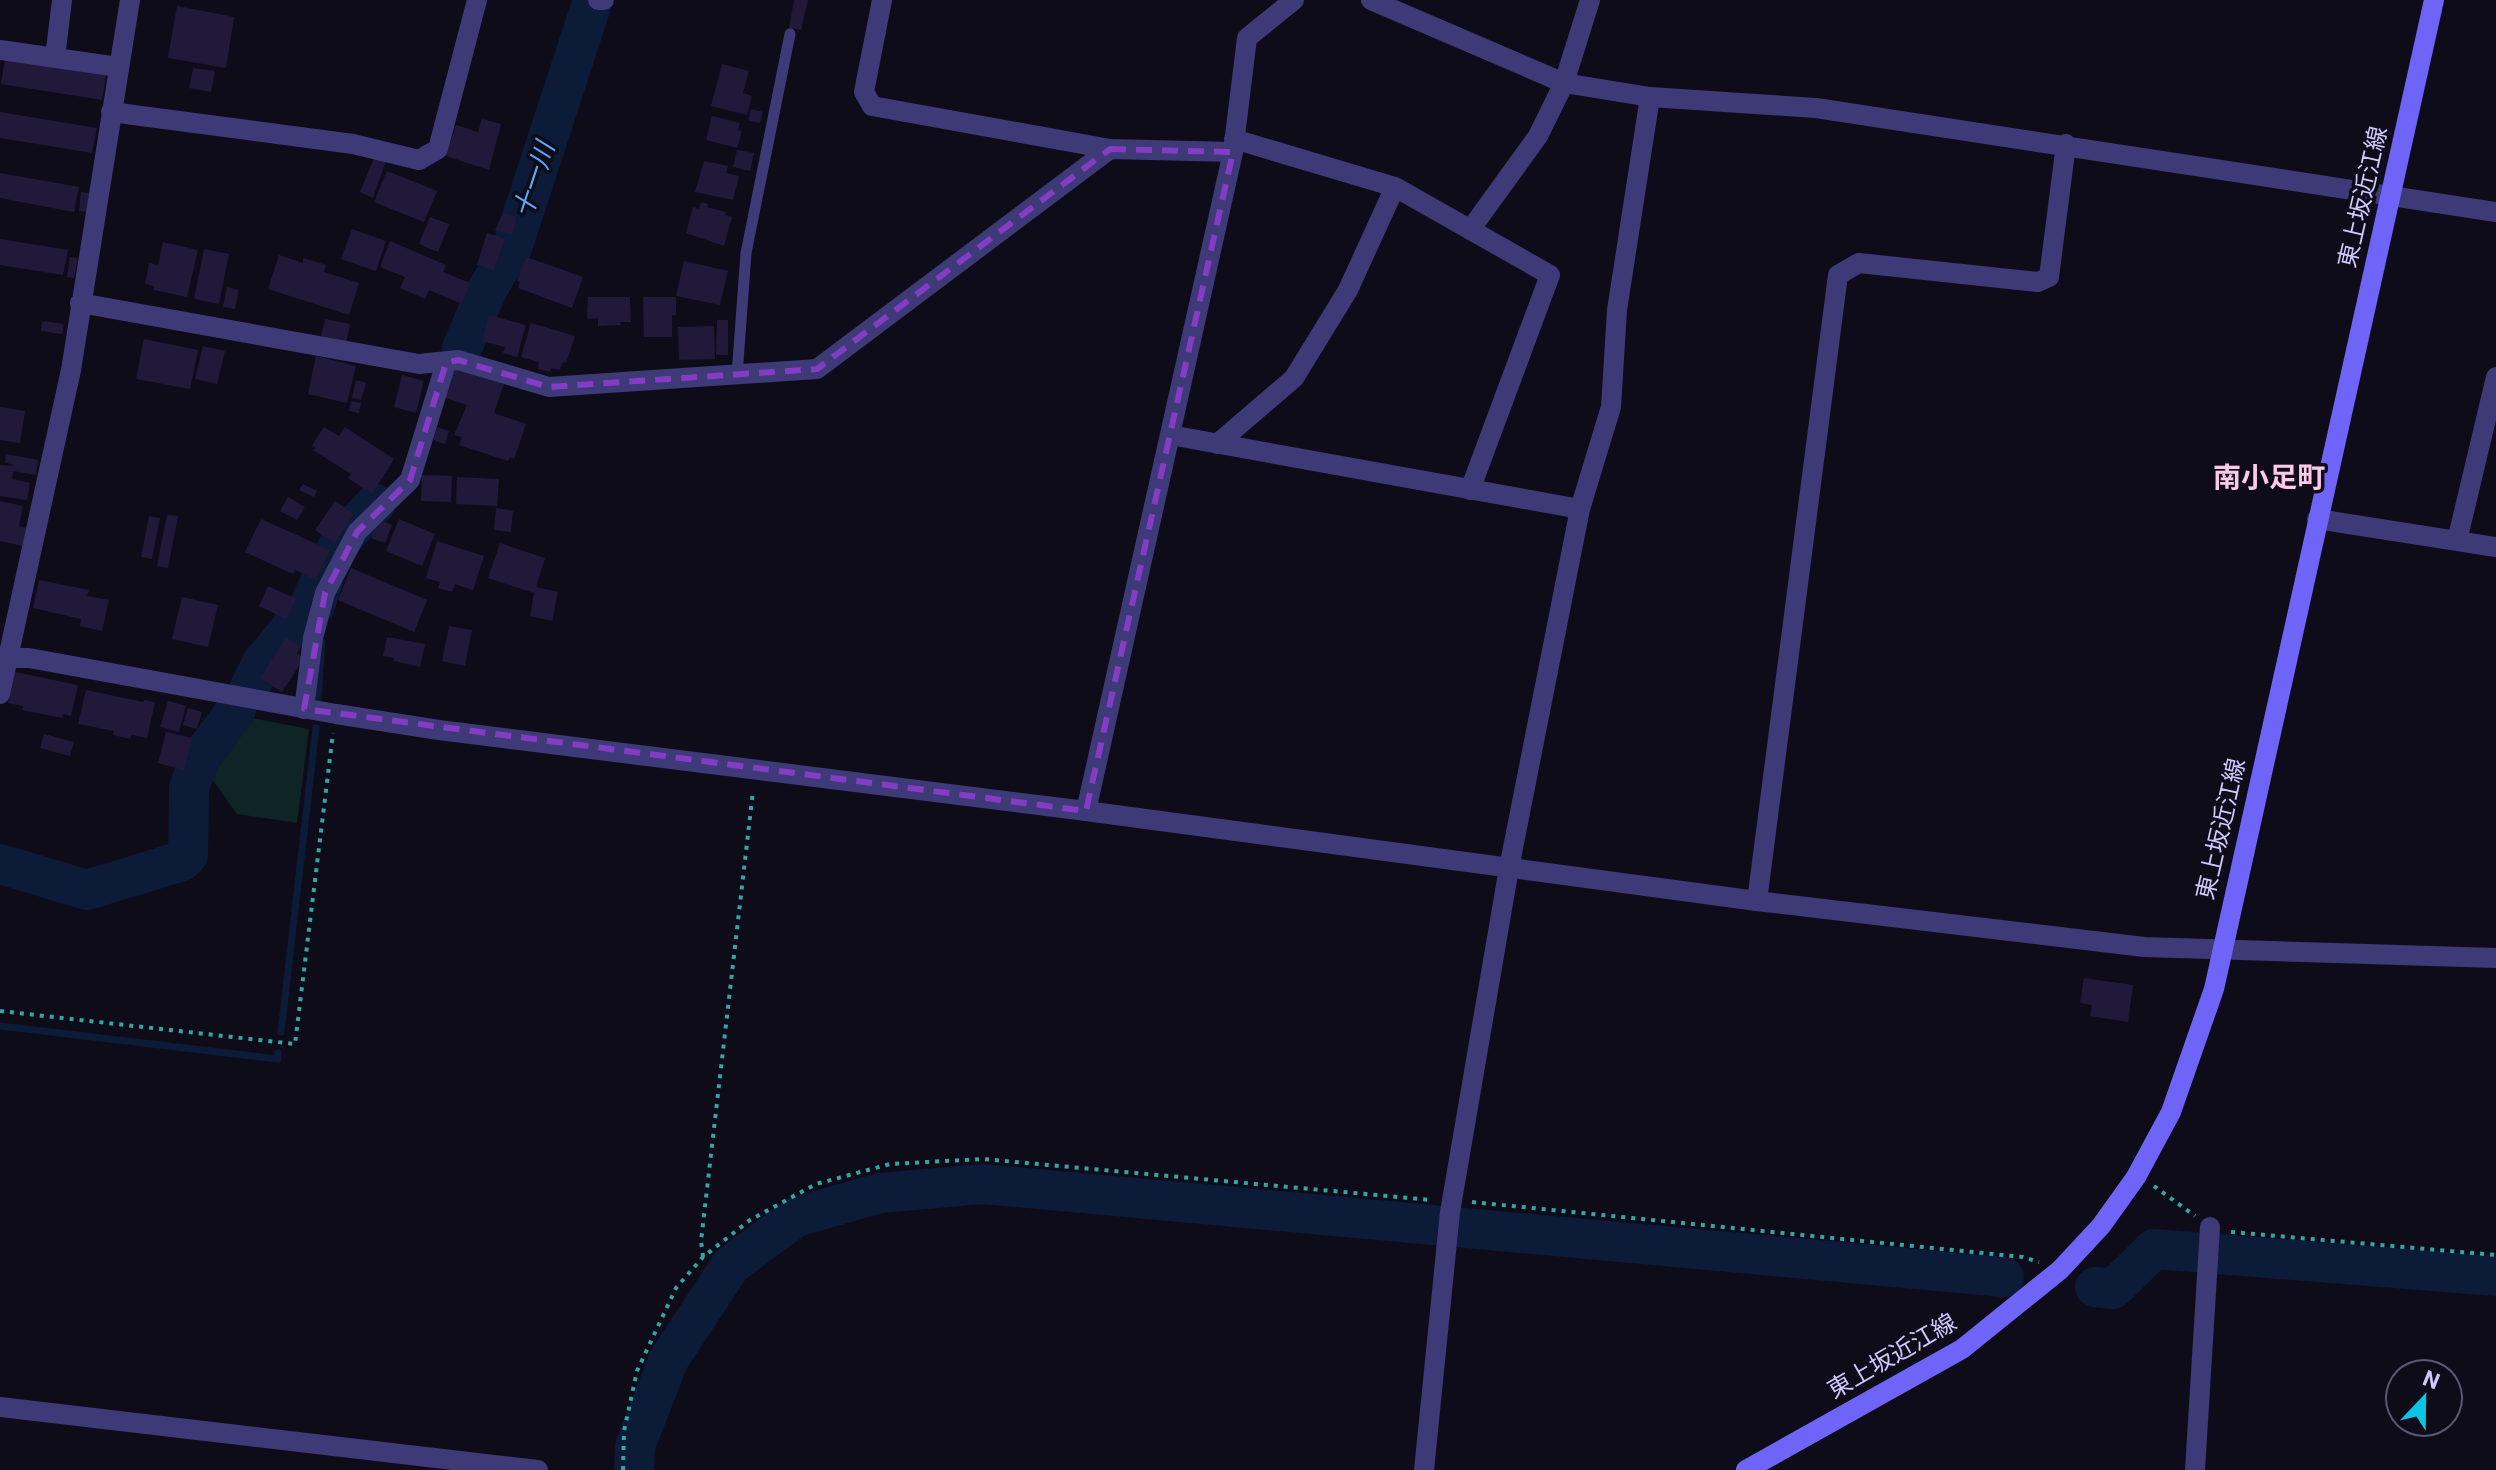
<svg xmlns="http://www.w3.org/2000/svg" width="2496" height="1470" viewBox="0 0 2496 1470" font-family="Roboto,'Noto Sans JP',sans-serif">
<style>
.green{fill:#0f2424}
.lines{fill:none;stroke-linecap:round;stroke-linejoin:round}
.stream{stroke:#0c1b38;stroke-width:7}
.river{stroke:#0c1b38;stroke-width:40}
.building{fill:#21193a}
.path{stroke:#32a5a4;stroke-width:4;stroke-dasharray:4 6;stroke-linecap:butt}
.service{stroke:#3e3977;stroke-width:11}
.minor{stroke:#3e3977;stroke-width:20}
.tertiary{stroke:#3e3977;stroke-width:20}
.secondary{stroke:#6e64f7;stroke-width:20}
.marked{fill:none;stroke:#843cc5;stroke-width:6;stroke-dasharray:16 10;stroke-linejoin:round}
.labels{text-anchor:middle;stroke-width:7;stroke-linejoin:round;paint-order:stroke}
.street-label{font-size:24px;fill:#d0c8fc;stroke:#0f0c1a}
.water-label{font-size:26px;font-style:italic;fill:#5ba8f6;stroke:#0f0c1a}
.quarter-label{font-size:28px;font-weight:bold;fill:#fccae7;stroke:#0f0c1a}
</style>
<rect width="100%" height="100%" fill="#0f0c1a"/>
<path class="green" d="M246,717L309,729L297,823L237,814L207,772Z"/>
<g class="lines">
<path class="stream" d="M329,615L339,585
M318,697L322,642
M0,1026L278,1059V1053
M281,1032L316,728"/>
<path class="river" d="M462,348L488,288L512,248L591,6
M249,689L262,663L309,606L326,568L342,539L375,504
M0,864L87,890L182,861L188,855L189,788L199,760L236,710
M2095,1287L2113,1289L2154,1249L2496,1276
M634,1470L635,1446L669,1359L731,1265L796,1217L880,1193L983,1184L2004,1277"/>
</g>
<path class="building" d="M794,0H808L801,30L789,28Z
M177,6L234,17L226,68L168,58Z
M5,59L106,75L102,100L1,84Z
M722,64L749,71L743,93L752,96L747,115L711,106Z
M193,68L215,71L211,92L189,88Z
M751,109L763,112L760,123L748,120Z
M0,112L97,128L92,153L0,138Z
M712,116L740,123L738,130L742,131L737,148L706,140Z
M482,119L501,124L489,170L446,156L456,125L478,132Z
M737,150L754,153L750,171L733,167Z
M375,156L386,161L373,198L360,192Z
M704,161L728,166L726,173L739,176L733,200L695,192Z
M387,171L437,191L424,222L374,202Z
M0,173L79,187L74,212L0,198Z
M81,192L89,193L87,212L79,211Z
M701,202L708,204L707,207L726,212L725,215L732,217L724,246L686,233L693,207L699,209Z
M503,213L517,217L512,235L495,230Z
M430,217L449,224L438,252L419,244Z
M352,229L386,241L376,271L341,259Z
M487,233L505,239L494,270L477,265Z
M0,239L68,250L63,275L0,265Z
M390,241L446,265L443,272L470,283L462,304L429,290L425,299L400,288L405,277L380,267Z
M163,242L198,250L187,297L154,290V286L145,284L149,263L158,265Z
M204,249L229,254L219,304L194,299Z
M279,255L303,263V258L326,265L324,272L359,283L349,315L268,289Z
M70,257L78,258L74,278L67,277Z
M526,257L583,277L572,308L518,288L520,282L517,281Z
M684,261L728,271L720,305L676,296Z
M227,287L239,290L235,309L223,307Z
M588,297H630L631,322H620L621,325L598,326V318L587,319Z
M643,297H676V315H672V337H644Z
M489,315L526,325L517,357L503,353L505,347L482,341Z
M325,319L350,324L346,343L321,337Z
M717,320H728V355H716Z
M42,321L64,324L62,334L41,331Z
M531,323L575,336L566,363L562,362L560,370L551,368L550,372L538,369L539,362L521,357Z
M714,326L715,359L679,360L678,327Z
M144,339L198,350L190,389L136,379Z
M203,346L225,351L217,384L195,379Z
M316,356L356,366L347,403L308,394Z
M453,367L504,384L494,413L526,424L514,459L510,457L508,461L459,445L462,437L454,435L467,405L442,397Z
M402,375L424,381L416,413L394,407Z
M356,380L366,383L361,400L352,398Z
M351,401L361,403L359,413L349,411Z
M0,407L25,411L20,443L0,440Z
M324,427L339,436L345,427L394,459L372,494L348,478L351,474L313,450L316,448L312,445Z
M437,427L449,431L445,444L433,440Z
M6,454L38,460L36,475L13,471L12,479L30,483L27,500L0,496V465L15,466L5,462Z
M422,475L452,476L451,502L421,501Z
M457,477L499,479L497,506L456,504Z
M303,484L317,491L314,497L299,490Z
M288,497L305,507L297,520L280,511Z
M0,501L23,506L19,526L27,528L23,546L0,541Z
M335,501L354,514L335,543L315,530Z
M496,508L513,511L511,532L494,530Z
M167,515L178,516L168,568L157,566Z
M149,516L160,518L152,559L141,557Z
M261,519L330,550L316,580L295,570L293,574L245,552Z
M399,519L435,534L422,566L386,551Z
M378,520L392,525L385,543L371,538Z
M437,541L484,556L473,590L455,584L452,592L438,588L440,582L426,578Z
M500,543L545,558L536,587L558,592L552,621L530,616L534,593L488,578Z
M351,568L427,600L414,632L338,600Z
M39,580L89,590L87,596L109,600L102,631L80,626L81,619L33,608Z
M268,586L296,599L286,619L259,606Z
M182,597L218,605L208,647L172,639Z
M449,626L472,630L465,666L442,661Z
M286,637L301,647L297,653L304,658L282,692L260,678Z
M387,637L425,644L420,667L394,661V658L383,656Z
M15,672L78,685L71,716L63,714L62,718L22,710L23,706L8,703Z
M86,690L143,702L144,700L155,702L147,738L132,735L130,739L113,735L114,731L78,724Z
M168,701L186,706L179,732L160,727Z
M188,708L202,712L197,729L183,725Z
M166,732L192,738L184,770L158,763Z
M44,734L74,742L70,756L40,748Z
M2084,978L2133,985L2128,1022L2090,1016L2092,1005L2080,1003Z"/>
<g class="lines">
<path class="path" d="M0,1011L295,1044L333,733
M2154,1186L2195,1216
M1472,1202L2023,1257L2039,1262
M2231,1232L2496,1255
M703,1257L701,1241L753,791
M623,1470L624,1431L637,1371L676,1288L703,1257L750,1220L816,1184L890,1164L983,1159L1431,1200"/>
<path class="service" d="M737,375L746,253L790,34"/>
<path class="minor" d="M598,0H604
M882,0L864,92L872,106L1110,149L1233,152L1247,38L1294,0
M1371,0L1564,83L1650,97
M0,50L118,67
M55,58L62,0
M111,112L353,144L419,160L438,149L477,0
M1234,139L1395,187L1550,275L1470,490
M1470,230L1538,136L1564,83L1590,0
M80,303L419,364L458,360L549,387L817,369L1110,149
M1170,435L1580,509
M1217,444L1294,378L1348,290L1395,187
M2317,519L2496,547
M2457,541L2496,377
M0,694L71,370L130,0
M304,709L313,638L325,593L357,532L410,480L446,363
M1086,811L1233,152
M1757,901L1838,275L1859,263L2038,282L2049,277L2066,144
M0,1407L538,1470
M1424,1470L1450,1212L1509,868L1580,509L1611,407L1617,310L1650,97L1816,108L2496,212
M2195,1470L2210,1227"/>
<path class="tertiary" d="M0,658H29L336,714L439,730L1086,811L1757,901L2144,947L2496,958"/>
<path class="secondary" d="M1746,1470L1962,1349L2060,1270L2101,1226L2136,1177L2171,1112L2214,989L2434,0"/>
</g>
<path class="marked" d="M1110,149L1233,152L1086,811L304,709L325,593L357,532L410,480L446,363L458,360L549,387L817,369Z"/>
<g class="labels">
<g class="street-label">
<text transform="translate(2363 197) rotate(-77)" y="8">東上坂近江線</text>
<text transform="translate(2221 829) rotate(-77)" y="8">東上坂近江線</text>
<text transform="translate(1892 1356) rotate(-30)" y="8">東上坂近江線</text>
</g>
<g class="water-label">
<text transform="translate(534 180) rotate(-72)" y="9">十一川</text>
</g>
<g class="quarter-label">
<text x="2269" y="487">南小足町</text>
</g>
</g>
<g transform="translate(2424 1398) rotate(22)"><circle r="38" fill="#0f0c1a" stroke="#5c5774" stroke-width="2"/>
<path d="M0-6L14 30L0 20L-14 30Z" fill="#0cc4e4"/>
<text y="-12" font-size="22" font-weight="bold" text-anchor="middle" fill="#d0c8fc">N</text>
</g>
</svg>
